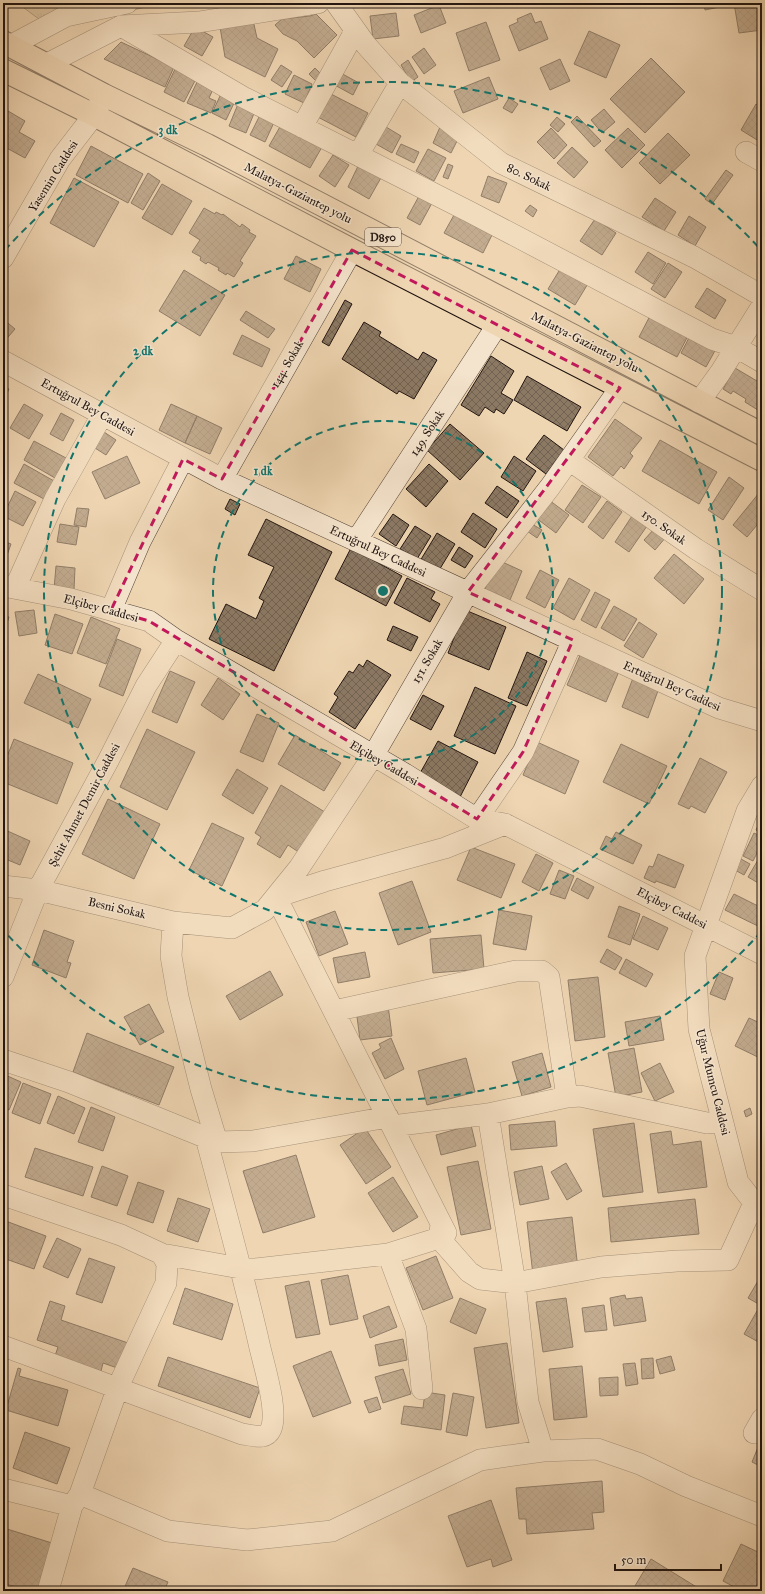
<svg xmlns="http://www.w3.org/2000/svg" width="765" height="1594" viewBox="0 0 765 1594" font-family="'IM FELL Great Primer',serif">
<style>
.park{fill:url(#park-tufts);stroke:#766453}
.building{fill:url(#building-cross-hatch);stroke:#201410}
.lines{fill:none;stroke-linecap:round;stroke-linejoin:round}
.minor-casing{stroke:#544438;stroke-width:22}
.highway-casing{stroke:#201410;stroke-width:24}
.minor{stroke:#f5e4cd;stroke-width:21}
.highway{stroke:#efd6b2;stroke-width:22}
.marked{fill:none;stroke:#c2185b;stroke-width:3;stroke-dasharray:8 5;stroke-linejoin:round}
.ring{fill:none;stroke:#0f766e;stroke-width:2;stroke-dasharray:7 5}
.labels{text-anchor:middle;stroke-width:3;stroke-linejoin:round;paint-order:stroke}
.shield{fill:#f5e4cd;stroke:#605249;stroke-width:1}
.shield-label{font-size:11px;font-weight:bold;fill:#201410}
.street-label{font-size:12px;fill:#201410;stroke:#f5e4cd}
.centre{fill:#0f766e;stroke:#f5e4cd;stroke-width:2}
.ring-label{font-size:12px;text-anchor:middle;font-weight:bold;fill:#0f766e;stroke:#f5e4cd;stroke-width:3;stroke-linejoin:round;paint-order:stroke}
</style>
<defs>
<pattern id="park-tufts" width="24" height="20" patternUnits="userSpaceOnUse"><rect width="24" height="20" fill="#ccb596"/><path d="M3 7l-1-3M5 7V3M7 7l1-3M15 17l-1-3M17 17v-4M19 17l1-3" fill="none" stroke="#af9b80"/></pattern>
<pattern id="building-cross-hatch" width="8" height="8" patternUnits="userSpaceOnUse"><rect width="8" height="8" fill="#8c7964"/><path d="M0 0l8 8M0 8l8-8" fill="none" stroke="#726251"/></pattern>
</defs>
<rect width="100%" height="100%" fill="#efd6b2"/>
<filter id="stains"><feTurbulence type="fractalNoise" baseFrequency=".005" numOctaves="4"/><feColorMatrix values="0 0 0 0 .2 0 0 0 0 .09 0 0 0 0 .02 0 0 0 .5 -.17"/></filter>
<radialGradient id="worn" r=".72"><stop offset=".6" stop-color="#630" stop-opacity="0"/><stop offset="1" stop-color="#630" stop-opacity=".3"/></radialGradient>
<path class="park" d="M22,3H174L146,7L51,28L20,5Z"/>
<path class="building" d="M704,3H729V5L705,10Z
M734,3H762V30L739,33Z
M439,5L446,23L421,33L414,15Z
M396,13L399,36L373,39L370,16Z
M531,13L535,23L541,21L548,39L519,51L509,26L518,22L517,19Z
M316,14L337,35L314,58L297,41L283,34L275,25L282,19L310,16Z
M253,20L257,38L278,49L265,77L225,57L220,27Z
M486,22L500,60L469,71L456,33Z
M195,27L213,37L202,56L184,46Z
M589,31L620,45L606,78L574,64Z
M121,42L174,67L165,87L104,59Z
M424,48L436,65L424,74L412,57Z
M651,58L685,92L645,133L610,99Z
M560,59L570,81L550,90L540,68Z
M408,60L418,77L411,82L401,65Z
M281,65L292,72L282,87L271,80Z
M176,67L197,77L184,102L164,92Z
M315,68L326,79L320,85L309,74Z
M337,71L359,83L353,95L331,83Z
M294,75L312,84L304,103L285,94Z
M489,77L498,99L463,113L454,91Z
M198,80L214,87L209,98L216,101L211,113L187,103Z
M327,92L368,113L356,137L314,115Z
M221,94L235,101L226,120L212,113Z
M509,98L518,104L512,113L503,108Z
M238,104L255,111L246,133L229,126Z
M756,104L762,108V143L741,130Z
M3,108L25,121L19,132L35,141L25,158L3,146Z
M604,109L615,122L602,133L591,120Z
M262,111L276,118L265,142L250,135Z
M577,116L601,141L594,147L571,122Z
M557,117L565,124L558,132L550,125Z
M281,125L322,147L310,168L269,146Z
M386,127L401,136L392,153L376,144Z
M440,127L459,137L451,153L433,143Z
M551,128L567,145L554,159L537,142Z
M628,128L645,145L622,168L605,150Z
M668,133L690,155L660,184L639,163Z
M401,144L419,152L414,163L396,154Z
M91,146L143,174L128,203L76,175Z
M572,147L588,162L574,178L557,163Z
M428,149L446,158L434,181L416,171Z
M333,155L349,165L335,187L319,176Z
M359,164L382,176L369,199L348,187Z
M448,164L453,166L448,179L443,177Z
M726,170L733,175L712,204L705,199Z
M148,173L160,181L143,210L131,203Z
M488,176L507,183L499,203L481,196Z
M74,178L119,202L94,247L50,223Z
M162,184L192,201L172,235L142,218Z
M419,196L432,203L420,225L407,218Z
M655,198L676,212L664,231L642,217Z
M530,205L537,210L533,217L525,211Z
M204,208L215,214L216,212L222,215L223,214L240,227L242,224L250,230L249,232L256,236L240,261L243,263L234,277L227,273L226,275L218,270L219,268L208,262L206,264L200,260L201,257L192,252L200,240L189,233Z
M454,215L492,235L483,253L444,233Z
M689,216L706,227L695,246L678,235Z
M595,219L616,233L602,255L580,241Z
M648,252L666,263L653,284L635,272Z
M296,256L321,269L310,292L284,279Z
M668,263L682,272L665,298L651,289Z
M562,266L589,282L575,305L548,289Z
M184,270L225,295L200,336L159,311Z
M707,288L726,300L715,319L695,307Z
M345,300L352,304L329,346L322,342Z
M246,311L275,329L268,338L240,320Z
M652,312L690,332L677,357L639,337Z
M3,319L15,329L3,343Z
M364,322L381,332L379,336L418,360L423,352L437,360L414,399L399,391L397,394L342,359Z
M691,334L717,347L706,367L681,353Z
M242,335L270,349L262,367L233,354Z
M491,356L514,371L501,393L513,400L504,414L496,409L494,413L485,407L479,416L461,405Z
M735,368L762,384L761,412L745,402L746,399L733,391L731,394L723,389Z
M527,376L581,407L567,431L514,400Z
M3,387L9,389L3,402Z
M24,404L43,415L29,439L10,428Z
M171,404L197,416L185,443L159,430Z
M61,413L74,420L63,441L50,434Z
M197,416L222,428L210,454L185,443Z
M615,419L642,438L630,453L633,456L624,469L621,466L613,476L588,457Z
M450,424L484,453L460,480L427,450Z
M104,432L116,440L106,455L95,448Z
M544,435L564,450L546,474L526,459Z
M660,440L717,472L699,504L642,471Z
M34,441L66,458L55,478L24,460Z
M127,456L140,483L105,499L92,472Z
M514,456L536,471L523,491L501,477Z
M24,464L54,481L44,499L14,483Z
M429,464L448,481L426,507L406,489Z
M729,477L744,488L723,520L708,510Z
M582,485L601,497L583,523L565,510Z
M497,486L519,501L507,518L485,503Z
M15,491L36,502L23,526L3,516Z
M759,493L762,496V519L747,537L733,525Z
M230,499L240,504L235,515L225,509Z
M549,500L569,515L556,533L536,518Z
M607,501L622,512L603,539L588,527Z
M77,508L89,509L86,527L74,525Z
M473,513L497,529L485,548L461,532Z
M393,514L409,525L396,546L379,534Z
M632,516L647,526L629,552L615,542Z
M266,519L332,552L274,671L209,639L226,604L256,619L264,601L259,598L274,567L248,555Z
M60,524L79,527L76,545L57,542Z
M532,524L542,530L537,538L527,531Z
M415,526L431,536L417,559L400,549Z
M655,528L666,537L655,550L644,540Z
M437,533L455,544L438,572L420,561Z
M3,541L11,544L5,561L3,560Z
M459,547L473,556L465,568L451,560Z
M351,548L402,576L386,606L335,579Z
M674,554L704,579L684,604L654,578Z
M498,560L522,571L510,600L485,589Z
M56,566L75,568L74,590L54,589Z
M540,570L559,580L545,608L526,598Z
M407,578L435,592L431,599L440,604L430,622L394,603Z
M569,578L590,590L574,620L553,608Z
M595,592L610,600L596,628L581,620Z
M614,606L637,619L624,641L601,628Z
M34,610L37,633L19,636L15,612Z
M465,610L506,627L489,670L448,653Z
M55,614L83,624L72,654L45,645Z
M3,615L9,617L3,636Z
M91,617L120,629L106,664L77,653Z
M639,622L657,634L643,658L624,646Z
M393,626L418,637L411,651L387,640Z
M117,639L141,649L123,696L99,686Z
M582,651L620,669L606,702L567,685Z
M527,652L547,661L527,706L508,698Z
M367,660L391,675L355,729L329,712L338,697L334,694L349,671L353,673L359,664L363,667Z
M170,671L195,682L177,723L152,712Z
M38,674L91,699L78,728L24,703Z
M218,678L240,694L223,720L201,705Z
M633,678L659,688L648,718L622,707Z
M475,687L516,706L495,754L454,736Z
M423,695L444,706L431,730L410,719Z
M257,714L279,723L263,762L240,752Z
M147,729L195,752L167,810L120,787Z
M295,735L341,763L324,791L278,764Z
M14,739L73,763L57,804L3,782V767Z
M438,741L478,762L460,797L419,775Z
M537,742L579,761L565,794L523,775Z
M621,744L667,766L649,804L603,782Z
M700,758L727,772L705,813L691,806L689,809L678,804Z
M237,769L268,788L253,814L222,795Z
M281,785L328,814L303,855L288,845L280,858L257,844L261,837L255,833Z
M108,799L160,824L134,879L82,854Z
M762,817V834L756,830Z
M212,823L244,838L222,886L189,870Z
M3,829L30,841L20,865L3,858Z
M616,832L642,845L633,864L600,849L606,836L612,839Z
M754,833L762,837V843L753,861L743,856Z
M471,847L515,864L501,898L457,880Z
M536,854L553,863L539,891L522,882Z
M658,854L684,865L675,888L656,881L655,883L644,878L649,866L653,867Z
M741,859L750,864L744,875L735,870Z
M758,860L762,862V882L760,884L748,877Z
M559,870L574,876L565,899L550,894Z
M577,878L594,887L588,899L571,890Z
M412,881L431,932L398,945L379,893Z
M734,894L762,908V928L725,910Z
M619,906L640,914L630,945L608,937Z
M499,910L532,916L526,950L493,944Z
M335,911L348,944L319,956L306,922Z
M643,916L668,928L658,950L633,939Z
M44,930L74,941L67,962L71,963L66,978L32,965Z
M481,935L484,969L433,973L430,939Z
M607,949L622,958L615,970L600,962Z
M365,952L370,977L338,983L333,958Z
M626,959L653,974L646,987L619,973Z
M270,971L283,995L240,1020L226,996Z
M719,972L733,978L725,1000L710,994Z
M598,977L605,1037L575,1041L568,980Z
M149,1004L164,1032L140,1045L124,1017Z
M388,1005L392,1036L360,1040L356,1009Z
M660,1016L664,1040L629,1046L625,1022Z
M749,1018L762,1024V1059L735,1046Z
M87,1033L174,1067L159,1105L73,1072Z
M391,1038L404,1069L385,1079L372,1053L381,1048L379,1044Z
M634,1048L642,1092L616,1097L608,1053Z
M542,1053L551,1087L522,1096L512,1062Z
M466,1058L475,1092L427,1105L418,1071Z
M660,1063L674,1092L655,1101L641,1073Z
M3,1074L21,1082L9,1110L3,1108Z
M23,1083L51,1094L40,1124L12,1113Z
M58,1096L85,1108L74,1134L47,1123Z
M91,1107L115,1117L103,1151L78,1142Z
M750,1108L752,1114L746,1117L744,1111Z
M555,1121L557,1146L511,1150L509,1125Z
M634,1123L643,1192L603,1197L593,1129Z
M471,1125L476,1146L441,1155L436,1135Z
M365,1128L391,1167L366,1184L340,1145Z
M671,1131L673,1145L701,1141L707,1187L658,1193L650,1134Z
M35,1148L93,1167L83,1196L25,1177Z
M296,1155L315,1217L263,1233L243,1171Z
M478,1161L491,1229L461,1235L447,1167Z
M566,1163L582,1191L567,1200L551,1172Z
M102,1166L128,1176L117,1206L91,1197Z
M542,1166L549,1199L520,1205L514,1172Z
M393,1177L418,1217L393,1232L368,1193Z
M138,1182L164,1191L153,1223L127,1214Z
M178,1198L210,1209L198,1242L167,1231Z
M695,1199L699,1234L611,1242L608,1208Z
M572,1217L578,1269L533,1275L527,1222Z
M3,1220L46,1236L34,1269L3,1258Z
M57,1238L81,1249L68,1278L43,1267Z
M436,1256L453,1298L423,1310L406,1268Z
M89,1258L115,1267L102,1303L76,1294Z
M762,1274V1306L748,1298Z
M348,1275L358,1319L330,1325L321,1280Z
M309,1281L320,1334L296,1338L285,1286Z
M185,1288L233,1304L222,1340L173,1324Z
M625,1295L626,1299L642,1297L646,1321L614,1326L610,1298Z
M460,1298L486,1309L476,1334L450,1322Z
M566,1298L573,1347L543,1352L536,1302Z
M50,1301L65,1306L61,1320L131,1344L123,1370L103,1363L101,1371L55,1356L58,1347L37,1340Z
M604,1305L607,1330L585,1332L582,1308Z
M389,1306L397,1327L370,1338L363,1316Z
M757,1311L762,1314V1344L744,1334Z
M403,1339L407,1360L379,1366L375,1345Z
M507,1343L519,1423L486,1428L474,1348Z
M331,1351L351,1403L313,1417L293,1366Z
M671,1356L675,1370L660,1374L656,1360Z
M168,1357L260,1388L250,1418L158,1386Z
M653,1358L654,1378L642,1379L641,1359Z
M635,1363L638,1384L626,1386L623,1364Z
M582,1366L587,1417L554,1420L549,1369Z
M18,1368L21,1369L19,1376L68,1390L58,1426L6,1410Z
M403,1369L411,1394L383,1403L375,1377Z
M618,1377V1395L600,1396L599,1378Z
M425,1392L445,1395L441,1430L401,1424L404,1406L423,1408Z
M453,1393L474,1397L467,1436L446,1432Z
M377,1397L381,1409L369,1413L364,1401Z
M25,1432L70,1448L57,1484L13,1468Z
M761,1440H762V1467L752,1462Z
M602,1481L604,1512L592,1513L594,1529L527,1534L526,1519H519L516,1488Z
M491,1500L512,1560L493,1567L491,1559L467,1567L448,1516Z
M7,1529L52,1543L38,1591H30L3,1583V1542Z
M741,1544L762,1554V1574L754,1591H742L723,1581Z
M651,1559L703,1591H632Z
M133,1568L168,1582L164,1591H123Z"/>
<g class="lines">
<defs>
<path id="minor" d="M336,3L366,45L400,83L501,163L694,257L762,296
M121,26L243,97L470,212L712,339L736,347L762,362
M10,46L66,16L127,3
M47,64L121,26L199,22L318,3
M302,127L355,31
M746,152L762,161
M358,155L400,83
M3,258L60,159L94,115L102,99
M3,361L222,479L719,708L762,721
M699,402L720,373L762,306
M569,460L696,549L762,590
M222,479L352,250
M356,541L498,324
M3,586L71,599L149,621L176,640L405,774L477,819L505,824L762,954
M15,588L55,499L102,415
M111,610L140,542L183,459
M762,786L747,811L695,956L699,1029L738,1182L762,1213
M477,819L523,752L573,640
M3,886L38,890L173,922L232,928L265,910L299,868L373,756L468,592L550,487L620,388
M173,922L171,956L178,997L201,1089L217,1142
M3,977L38,890L108,761L146,686L176,640
M334,1011L516,971H542L549,977L567,1097
M3,1060L69,1082L217,1142L253,1141L388,1117
M488,1114L515,1283L528,1402L543,1451
M392,1126L488,1114L567,1097L580,1096L707,1123L722,1122
M3,1195L121,1235L162,1254L167,1264L166,1283L118,1387L80,1494L72,1506L48,1591
M441,1225L439,1238L469,1272L480,1279L515,1283L601,1267L677,1261L728,1260L754,1203
M162,1254L240,1268L256,1269L388,1254L439,1238L446,1233L276,897L325,881L445,848L505,824
M388,1254L416,1329L422,1389
M3,1346L242,1434C252,1435 266,1441 271,1429C279,1410 262,1360 258,1339C242,1271 224,1205 206,1138
M754,1433L762,1419
M3,1489L72,1506
M80,1494L168,1531L247,1540L332,1531L480,1460L543,1451L597,1449L640,1464L686,1486L762,1516"/>
<path id="highway" d="M3,42L104,95L207,145L762,434
M3,70L94,115L352,250L762,460"/>
</defs>
<use href="#minor" class="minor-casing"/>
<use href="#highway" class="highway-casing"/>
<use href="#minor" class="minor"/>
<use href="#highway" class="highway"/>
</g>
<path d="M0 0H765V1594H0ZM352,250L620,388L468,592L573,640L523,752L477,819L149,621L111,610L183,459L222,479Z" fill="#efd6b2" fill-opacity=".55" fill-rule="evenodd"/>
<path class="marked" d="M352,250L620,388L468,592L573,640L523,752L477,819L149,621L111,610L183,459L222,479Z"/>
<g class="ring">
<circle cx="383" cy="591" r="170"/>
<circle cx="383" cy="591" r="339"/>
<path d="M761 932A509 509 0 0 1 5 932M5 250A509 509 0 0 1 761 250"/>
</g>
<g class="labels">
<rect class="shield" x="365" y="228" width="36" height="18" rx="3"/>
<g class="shield-label">
<text x="383" y="241">D850</text>
</g>
<g class="street-label">
<text transform="translate(53 176) rotate(-58)" y="4">Yasemin Caddesi</text>
<text transform="translate(529 177) rotate(26)" y="4">80. Sokak</text>
<text transform="translate(298 193) rotate(27)" y="4">Malatya-Gaziantep yolu</text>
<text transform="translate(585 342) rotate(27)" y="4">Malatya-Gaziantep yolu</text>
<text transform="translate(287 364) rotate(-60)" y="4">144. Sokak</text>
<text transform="translate(88 407) rotate(29)" y="4">Ertuğrul Bey Caddesi</text>
<text transform="translate(427 433) rotate(-57)" y="4">149. Sokak</text>
<text transform="translate(664 527) rotate(35)" y="4">150. Sokak</text>
<text transform="translate(378 551) rotate(25)" y="4">Ertuğrul Bey Caddesi</text>
<text transform="translate(101 608) rotate(15)" y="4">Elçibey Caddesi</text>
<text transform="translate(427 661) rotate(-60)" y="4">151. Sokak</text>
<text transform="translate(672 686) rotate(24)" y="4">Ertuğrul Bey Caddesi</text>
<text transform="translate(384 763) rotate(30)" y="4">Elçibey Caddesi</text>
<text transform="translate(84 805) rotate(-62)" y="4">Şehit Ahmet Demir Caddesi</text>
<text transform="translate(117 908) rotate(13)" y="4">Besni Sokak</text>
<text transform="translate(672 908) rotate(27)" y="4">Elçibey Caddesi</text>
<text transform="translate(713 1082) rotate(76)" y="4">Uğur Mumcu Caddesi</text>
</g>
</g>
<circle cx="383" cy="591" r="6" class="centre"/>
<g class="ring-label">
<text x="168" y="134">3 dk</text>
<text x="143" y="355">2 dk</text>
<text x="263" y="475">1 dk</text>
</g>
<rect width="765" height="1594" fill="none" stroke="#efd6b2" stroke-width="16"/>
<rect x="4" y="4" width="757" height="1586" fill="none" stroke="#201410" stroke-width="2"/>
<rect x="8" y="8" width="749" height="1578" fill="none" stroke="#201410"/>
<path d="M615 1564v6h106v-6" fill="none" stroke="#201410" stroke-width="2"/>
<text x="621" y="1564" font-size="12" fill="#201410" stroke="#f5e4cd" stroke-width="3" paint-order="stroke">50 m</text>
<rect width="100%" height="100%" filter="url(#stains)"/>
<rect width="100%" height="100%" fill="url(#worn)"/>
</svg>
